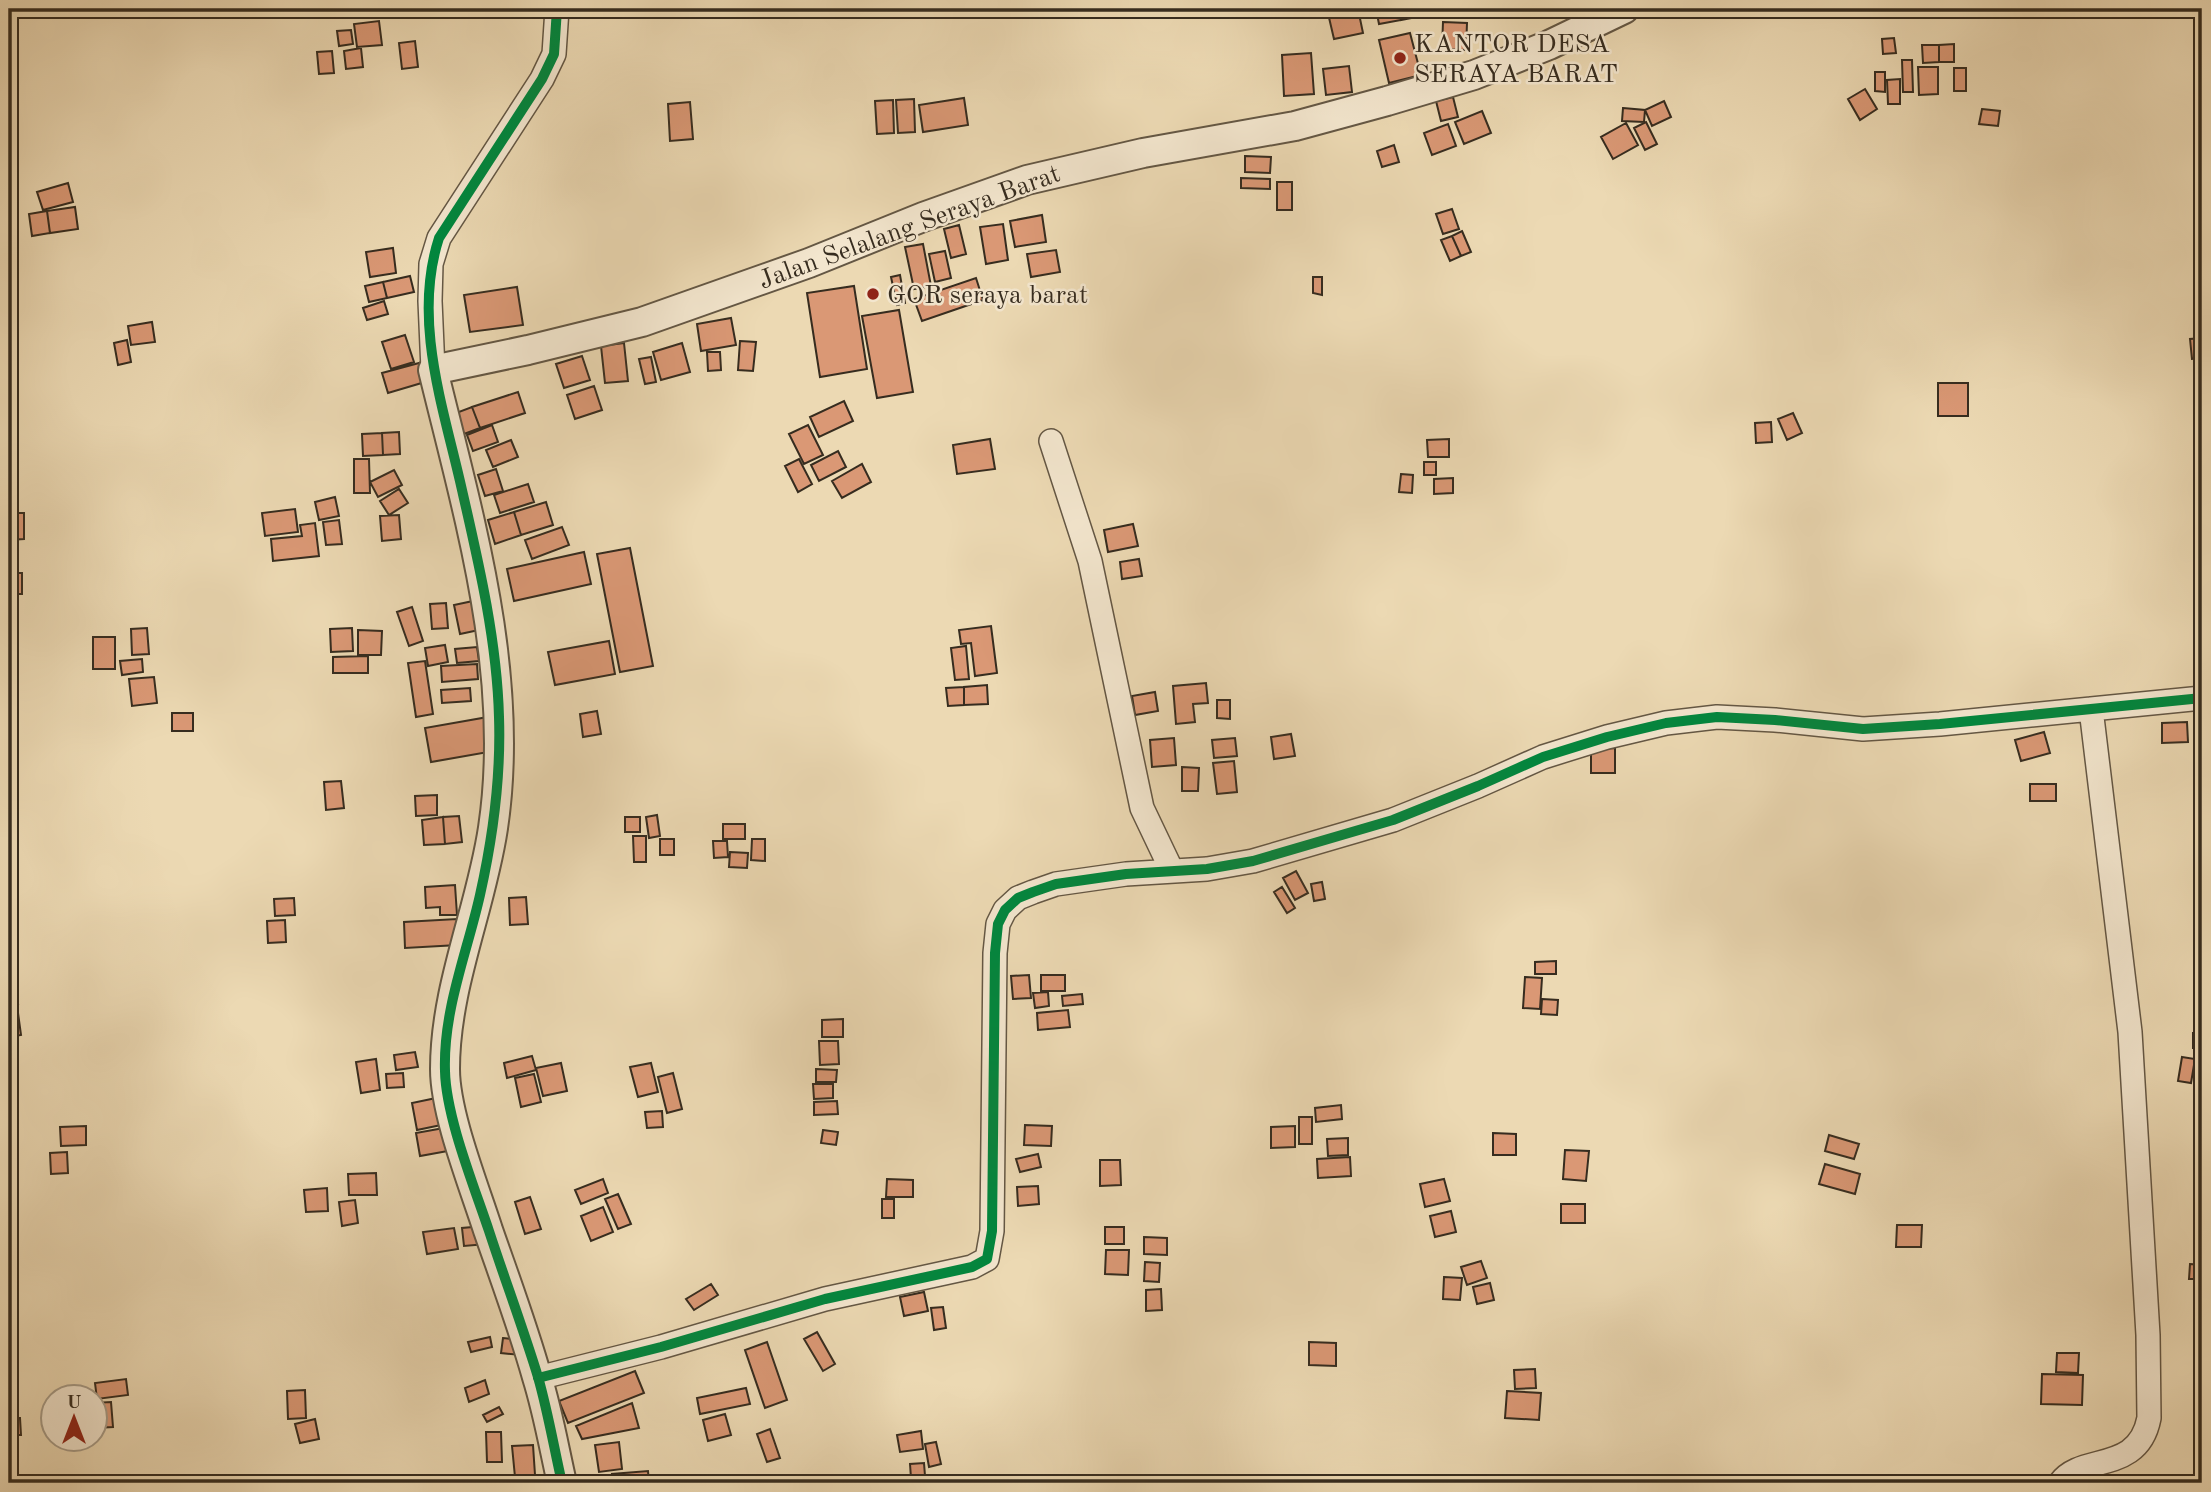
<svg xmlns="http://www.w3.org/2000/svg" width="2211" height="1492" viewBox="0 0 2211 1492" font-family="'Old Standard TT',serif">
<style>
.building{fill:#da9875;stroke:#362c1f;stroke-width:2}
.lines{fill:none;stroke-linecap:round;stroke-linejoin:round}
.minor-casing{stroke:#645744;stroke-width:26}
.tertiary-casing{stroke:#645744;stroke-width:32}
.minor{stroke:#f3e6ce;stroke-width:23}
.tertiary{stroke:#f3e6ce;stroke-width:28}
.cycleway-casing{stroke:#f3e6ce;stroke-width:15}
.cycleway{stroke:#00873e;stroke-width:10}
.poi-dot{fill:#8f2418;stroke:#f3e6ce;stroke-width:2.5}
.labels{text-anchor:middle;stroke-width:5;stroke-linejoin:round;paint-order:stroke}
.poi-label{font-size:26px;fill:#362c1f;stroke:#f3e6ce;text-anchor:start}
.street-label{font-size:26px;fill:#362c1f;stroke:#f3e6ce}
</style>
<rect width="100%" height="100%" fill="#ecd9b3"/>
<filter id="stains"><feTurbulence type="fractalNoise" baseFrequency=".00286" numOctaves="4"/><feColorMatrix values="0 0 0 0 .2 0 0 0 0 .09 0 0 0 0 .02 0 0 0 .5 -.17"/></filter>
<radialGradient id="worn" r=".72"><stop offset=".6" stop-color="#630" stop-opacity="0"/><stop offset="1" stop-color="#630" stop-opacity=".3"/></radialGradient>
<path class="building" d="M1327,9H1358L1363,33L1334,39Z
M1376,9H1399L1401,20L1379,24Z
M1399,9H1436L1437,13L1401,20Z
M379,21L382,45L357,47L354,24Z
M1443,22L1467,23L1466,50L1442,49Z
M351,30L353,44L339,46L337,31Z
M1410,33L1421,75L1389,83L1379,40Z
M1894,38L1896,53L1883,54L1882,39Z
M415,41L418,67L402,69L399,43Z
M1954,44V62H1939V45Z
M1922,45H1939V62L1923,63Z
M361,48L363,67L346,69L344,51Z
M332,51L334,73L319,74L317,52Z
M1311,53L1314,94L1284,96L1282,55Z
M1902,60H1912L1913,92H1903Z
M1349,66L1352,92L1326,95L1323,69Z
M1918,67H1938V94L1919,95Z
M1954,68H1966V91H1954Z
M1875,72H1885V92L1875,91Z
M1900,79V104H1888L1887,80Z
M1865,89L1877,109L1860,120L1848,99Z
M1453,97L1458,117L1441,121L1436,101Z
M964,98L968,125L923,132L919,105Z
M914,99L915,132L898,133L896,100Z
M893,100L894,133L877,134L875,101Z
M1664,101L1671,117L1652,126L1645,110Z
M690,102L693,139L670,141L668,104Z
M1623,108L1645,110L1644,122L1622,121Z
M1982,109L2000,111L1998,126L1979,124Z
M1482,111L1491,133L1464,144L1455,122Z
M1646,122L1657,144L1645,150L1634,128Z
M1626,123L1638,145L1613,159L1601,137Z
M1448,124L1456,146L1432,155L1424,133Z
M1394,145L1399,162L1382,167L1377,151Z
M1245,156L1271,157L1270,173L1245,172Z
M1241,178L1270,179V189L1241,188Z
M1277,182H1292V210H1277Z
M68,183L73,202L43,210L37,192Z
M75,207L78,229L50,233L47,211Z
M1452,209L1459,229L1443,234L1436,214Z
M47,211L50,233L32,236L29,214Z
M1042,215L1046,242L1015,247L1010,221Z
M1003,224L1008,260L986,264L980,227Z
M959,225L966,254L951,258L944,229Z
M1462,231L1471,252L1461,256L1452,236Z
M1452,236L1461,256L1450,261L1441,240Z
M923,244L931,286L914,289L905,247Z
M393,248L396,273L370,277L366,252Z
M1056,250L1060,272L1031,277L1027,254Z
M945,251L951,278L935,282L929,254Z
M900,275L905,303L897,305L891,277Z
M410,276L414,292L387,298L383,282Z
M1313,277H1322V295L1313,293Z
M976,278L983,300L922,321L914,299Z
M383,282L387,298L369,302L365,286Z
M854,286L867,369L820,377L807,293Z
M517,287L523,325L470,332L464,295Z
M384,301L388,314L367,320L363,308Z
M899,310L913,392L877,398L862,316Z
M731,318L736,345L701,351L697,324Z
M152,322L155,342L131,345L128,326Z
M405,335L414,362L391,369L382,342Z
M2202,338V358L2192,359L2190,339Z
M127,340L131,362L118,365L114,343Z
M740,341L756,342L753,371L738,370Z
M624,343L628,381L605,383L601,346Z
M682,343L690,372L661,380L653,352Z
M707,352H720L721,370L708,371Z
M582,356L590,380L564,388L556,364Z
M651,357L656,382L645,384L639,359Z
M419,363L425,382L388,393L382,373Z
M1938,383H1968V416H1938Z
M594,386L602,410L575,419L567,395Z
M518,392L525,413L480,428L472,407Z
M844,401L853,421L819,437L810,417Z
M472,407L480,428L464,434L456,413Z
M1793,413L1802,433L1787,440L1778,419Z
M1771,422L1772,442L1756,443L1755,423Z
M492,425L498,442L473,451L467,435Z
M808,425L823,455L804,464L789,434Z
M399,432L400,454L383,455L382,433Z
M382,433L383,455L363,456L362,434Z
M990,439L995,469L957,474L953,445Z
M1449,439V457H1428L1427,440Z
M511,440L518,457L493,467L486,450Z
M838,451L846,467L819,481L811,465Z
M354,459H369L370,493H354Z
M799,459L812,484L798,492L785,466Z
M1424,462H1436V475H1424Z
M862,464L871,482L842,498L832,481Z
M496,469L503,491L485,496L478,475Z
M394,470L402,485L378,497L370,482Z
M1401,474L1413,475L1412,493L1399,492Z
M1453,478V493L1434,494V479Z
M528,484L534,502L500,513L494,495Z
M399,489L408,503L389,515L380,501Z
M335,497L339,516L319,520L315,502Z
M546,502L553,525L521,535L514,512Z
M295,509L298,532L265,536L262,513Z
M514,512L521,535L495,544L488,520Z
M9,513H24V539L9,540Z
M399,515L401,539L382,541L380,516Z
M339,520L342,544L326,545L323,522Z
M315,523L319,556L273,561L271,539L302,536L300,525Z
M1133,524L1138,546L1108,552L1104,530Z
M562,527L569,545L532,559L525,540Z
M630,548L653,666L620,672L597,554Z
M584,552L591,584L514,601L507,569Z
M1139,559L1142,576L1122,579L1120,562Z
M11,573H22V594H11Z
M473,601L479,630L460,634L454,605Z
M446,603L448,628L432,629L430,604Z
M412,607L423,641L409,646L397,612Z
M991,626L997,673L975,676L971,643L961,644L959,630Z
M147,628L149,654L132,655L131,629Z
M352,628L353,651L331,652L330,629Z
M358,630L382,631L381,655H358Z
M93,637H115V669H93Z
M609,641L615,674L555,685L548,652Z
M445,645L448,662L428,666L425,648Z
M966,646L969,679L955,680L951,648Z
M477,647L479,661L457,663L455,649Z
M368,656V673H333V657Z
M142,659L143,672L122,675L120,661Z
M425,661L433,714L416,717L408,663Z
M477,664L478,679L442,682L441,666Z
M154,677L157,703L132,706L129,679Z
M1206,683L1208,703L1193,704L1195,722L1176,724L1173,686Z
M987,685L988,704L964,705V687Z
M964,687V705L948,706L946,688Z
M470,688L471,701L442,703L441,690Z
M1155,692L1158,711L1135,715L1132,696Z
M1217,700H1230V719L1217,718Z
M597,711L601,734L583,737L580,714Z
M172,713H193V731H172Z
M488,717L494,751L431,762L425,728Z
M2187,722L2188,742L2162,743V723Z
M2044,732L2050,753L2021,761L2015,740Z
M1291,734L1295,756L1274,759L1271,737Z
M1174,738L1176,765L1152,767L1150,740Z
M1235,738L1237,756L1214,758L1212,740Z
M1615,748V773H1591V749Z
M1234,761L1237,792L1217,794L1213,763Z
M1182,767L1199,768L1198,791H1182Z
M341,781L344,808L326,810L324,782Z
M2030,784H2056V801H2030Z
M437,795V815L416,816L415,796Z
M657,815L660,836L649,838L646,817Z
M459,816L462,842L445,844L443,817Z
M443,817L445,844L424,845L422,820Z
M625,817H640V832H625Z
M723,824H745V839H723Z
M633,836H646V862H634Z
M660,839H674V855H660Z
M752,839H765V861L751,860Z
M713,841H727L728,857L714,858Z
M730,852L748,853L747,868L729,867Z
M1296,871L1308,893L1295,900L1283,878Z
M1322,882L1325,899L1314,901L1311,884Z
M455,885L457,915H440V907L426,908L425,887Z
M1282,887L1295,908L1287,913L1274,892Z
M526,897L528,924L510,925L509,898Z
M294,898L295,915L275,916L274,899Z
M457,919L458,945L405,948L404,922Z
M285,920L286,942L268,943L267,921Z
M1556,961V974H1535V962Z
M1029,975L1031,998L1013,999L1011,976Z
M1041,975H1065V991H1041Z
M1525,977L1542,978L1540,1009L1523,1008Z
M13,986L18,1004L9,1007V987Z
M1048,992L1049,1006L1035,1008L1033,993Z
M1082,994L1083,1004L1063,1006L1062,996Z
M1542,999L1558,1000L1557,1015L1541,1014Z
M1068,1010L1070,1027L1038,1030L1037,1013Z
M18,1013L21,1035L9,1037V1014Z
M843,1019V1037H822V1020Z
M2193,1033H2202V1048H2193Z
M819,1041H838L839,1064L820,1065Z
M415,1052L418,1067L396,1070L394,1055Z
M532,1056L536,1070L507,1078L504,1063Z
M2182,1057L2195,1059L2191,1083L2178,1081Z
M376,1059L380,1090L361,1093L356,1062Z
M561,1063L567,1091L543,1096L536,1068Z
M651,1063L658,1092L638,1097L630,1067Z
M816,1069L837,1070L836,1082H816Z
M403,1073L404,1087L387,1088L386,1074Z
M673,1073L682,1109L667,1113L658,1077Z
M534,1074L541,1102L521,1107L515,1078Z
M813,1084H833V1098L814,1099Z
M441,1097L446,1124L417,1130L412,1103Z
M837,1101L838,1114L814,1115V1102Z
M1341,1105L1342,1119L1316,1122L1315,1108Z
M662,1111L663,1127L647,1128L645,1112Z
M1299,1117H1312V1144H1299Z
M1025,1125L1052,1126L1051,1146L1024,1145Z
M86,1126V1145L61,1146L60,1127Z
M455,1126L459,1149L420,1156L416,1133Z
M1295,1126V1147L1271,1148V1127Z
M823,1130L838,1132L836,1145L821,1143Z
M1493,1133L1516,1134V1155H1493Z
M1829,1135L1859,1144L1854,1159L1825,1151Z
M1348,1138V1155L1328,1156L1327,1139Z
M1565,1150L1589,1151L1586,1181L1563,1179Z
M67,1152L68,1173L51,1174L50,1153Z
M1038,1154L1041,1167L1020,1172L1016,1159Z
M1350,1157L1351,1176L1318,1178L1317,1159Z
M1100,1160H1120L1121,1185L1100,1186Z
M1825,1164L1860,1174L1855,1194L1819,1184Z
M376,1173L377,1195H349L348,1174Z
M603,1179L608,1193L581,1204L575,1190Z
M887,1179L913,1180V1197H886Z
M1444,1179L1450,1201L1425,1207L1420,1184Z
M1038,1186L1039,1204L1018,1206L1017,1187Z
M327,1188L328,1211L306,1212L304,1190Z
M618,1194L631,1224L618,1229L605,1199Z
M530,1197L541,1229L525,1234L515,1202Z
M882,1199H894V1218H882Z
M355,1200L358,1223L342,1226L339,1202Z
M1561,1204H1585V1223H1561Z
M603,1207L613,1232L591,1241L581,1216Z
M1451,1211L1456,1232L1435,1237L1430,1216Z
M1897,1225H1922L1921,1247H1896Z
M484,1226L486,1244L464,1246L462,1228Z
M1105,1227H1124V1244H1105Z
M454,1228L458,1249L427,1254L423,1232Z
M1144,1237L1167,1238V1255L1144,1254Z
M1106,1250H1129L1128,1275L1105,1274Z
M1481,1261L1487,1278L1467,1285L1461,1267Z
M1145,1262L1160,1263L1159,1282L1144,1281Z
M2190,1264L2202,1265V1279H2189Z
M1444,1277L1462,1278L1460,1300L1443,1299Z
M1490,1283L1494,1300L1477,1304L1473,1287Z
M711,1284L718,1295L694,1310L686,1299Z
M1161,1289L1162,1310L1146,1311V1290Z
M924,1292L928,1311L904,1316L900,1297Z
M943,1307L946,1328L934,1330L931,1308Z
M817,1332L835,1364L823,1371L804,1339Z
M490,1337L492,1347L471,1352L468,1342Z
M503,1338L523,1340L521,1355L501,1353Z
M767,1342L787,1400L765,1408L745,1350Z
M1309,1342L1336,1343V1366L1309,1365Z
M2057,1353H2079L2078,1373L2056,1372Z
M1535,1369L1536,1388L1515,1389L1514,1370Z
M635,1371L644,1393L568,1423L559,1401Z
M2042,1374L2083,1375L2082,1405L2041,1404Z
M126,1379L128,1395L97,1399L95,1383Z
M485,1380L489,1394L469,1402L465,1388Z
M746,1388L750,1404L700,1414L697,1398Z
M305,1390L306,1418L288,1419L287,1391Z
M1507,1391L1541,1393L1539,1420L1505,1418Z
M111,1402L113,1427L95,1428L94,1403Z
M632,1403L639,1428L582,1439L576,1426Z
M499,1407L503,1414L487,1422L483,1415Z
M725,1414L731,1435L708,1441L703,1420Z
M9,1418H20L21,1435H9Z
M315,1419L319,1439L300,1443L295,1424Z
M770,1429L780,1458L767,1462L757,1434Z
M921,1431L923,1449L900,1452L897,1435Z
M486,1432H501L502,1462H487Z
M619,1442L622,1469L599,1472L595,1445Z
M936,1442L941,1464L929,1467L925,1444Z
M533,1445L535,1475L515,1477L512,1446Z
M924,1463L925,1476L911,1478L910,1464Z
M648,1471L649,1483H613L612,1474Z"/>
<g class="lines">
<defs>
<path id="minor" d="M433,370L430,301L431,264L439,238L542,79L554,54L557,9
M1051,441L1090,561L1142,808L1172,871
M538,1378L661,1347L825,1299L972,1267L987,1259L992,1231L995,953L998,924L1005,910L1018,898L1033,892L1056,884L1126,874L1207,869L1253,861L1393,820L1478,786L1543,757L1607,737L1666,723L1717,717L1775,720L1863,729L1940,724L2202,698
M2060,1483C2081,1453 2138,1475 2149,1418L2148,1335L2130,1032L2091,709"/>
<path id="tertiary" d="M562,1483C554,1448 548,1412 537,1377C523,1327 505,1279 488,1230C474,1186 445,1114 445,1069C445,986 481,909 493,828C516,674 469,518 433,370L528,350L642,322L809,263L923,217L1027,180L1143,153L1295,126L1387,101L1474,75L1549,45L1624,9"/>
</defs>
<use href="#minor" class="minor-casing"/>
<use href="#tertiary" class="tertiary-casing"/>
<use href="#minor" class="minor"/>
<use href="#tertiary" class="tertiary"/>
<defs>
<path id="cycleway" d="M557,9L554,54L542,79L439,238C412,321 444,409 462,490C479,564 497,641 499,717C501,777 493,837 480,895C467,953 443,1010 445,1071C446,1117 474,1186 489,1231C505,1280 523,1328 538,1377C548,1412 554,1448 562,1483
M538,1378L661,1347L825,1299L972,1267L987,1259L992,1231L995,953L998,924L1005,910L1018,898L1033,892L1056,884L1126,874L1207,869L1253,861L1393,820L1478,786L1543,757L1607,737L1666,723L1717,717L1775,720L1863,729L1940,724L2202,698"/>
</defs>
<use href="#cycleway" class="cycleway-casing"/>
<use href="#cycleway" class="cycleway"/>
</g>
<g class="poi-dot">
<circle cx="1400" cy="58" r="7"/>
<circle cx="873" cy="294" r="7"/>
</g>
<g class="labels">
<g class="poi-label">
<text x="1414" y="52">KANTOR DESA<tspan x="1414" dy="30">SERAYA BARAT</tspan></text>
<text x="887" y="303">GOR seraya barat</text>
</g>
<g class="street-label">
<text transform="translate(909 226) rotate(-20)" y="9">Jalan Selalang Seraya Barat</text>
</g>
</g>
<rect width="2211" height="1492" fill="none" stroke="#ecd9b3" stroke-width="35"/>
<rect x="10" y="10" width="2190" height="1471" fill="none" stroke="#362c1f" stroke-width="3.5"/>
<rect x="18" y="18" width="2176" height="1457" fill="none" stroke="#362c1f" stroke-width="2"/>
<g transform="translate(74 1418)"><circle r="33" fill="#f3e6ce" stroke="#a79c88" stroke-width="2"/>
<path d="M0-5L12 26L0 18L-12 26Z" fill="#8f2418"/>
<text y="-10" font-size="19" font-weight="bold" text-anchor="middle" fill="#362c1f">U</text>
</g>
<rect width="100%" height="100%" filter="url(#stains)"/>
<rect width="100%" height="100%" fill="url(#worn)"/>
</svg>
